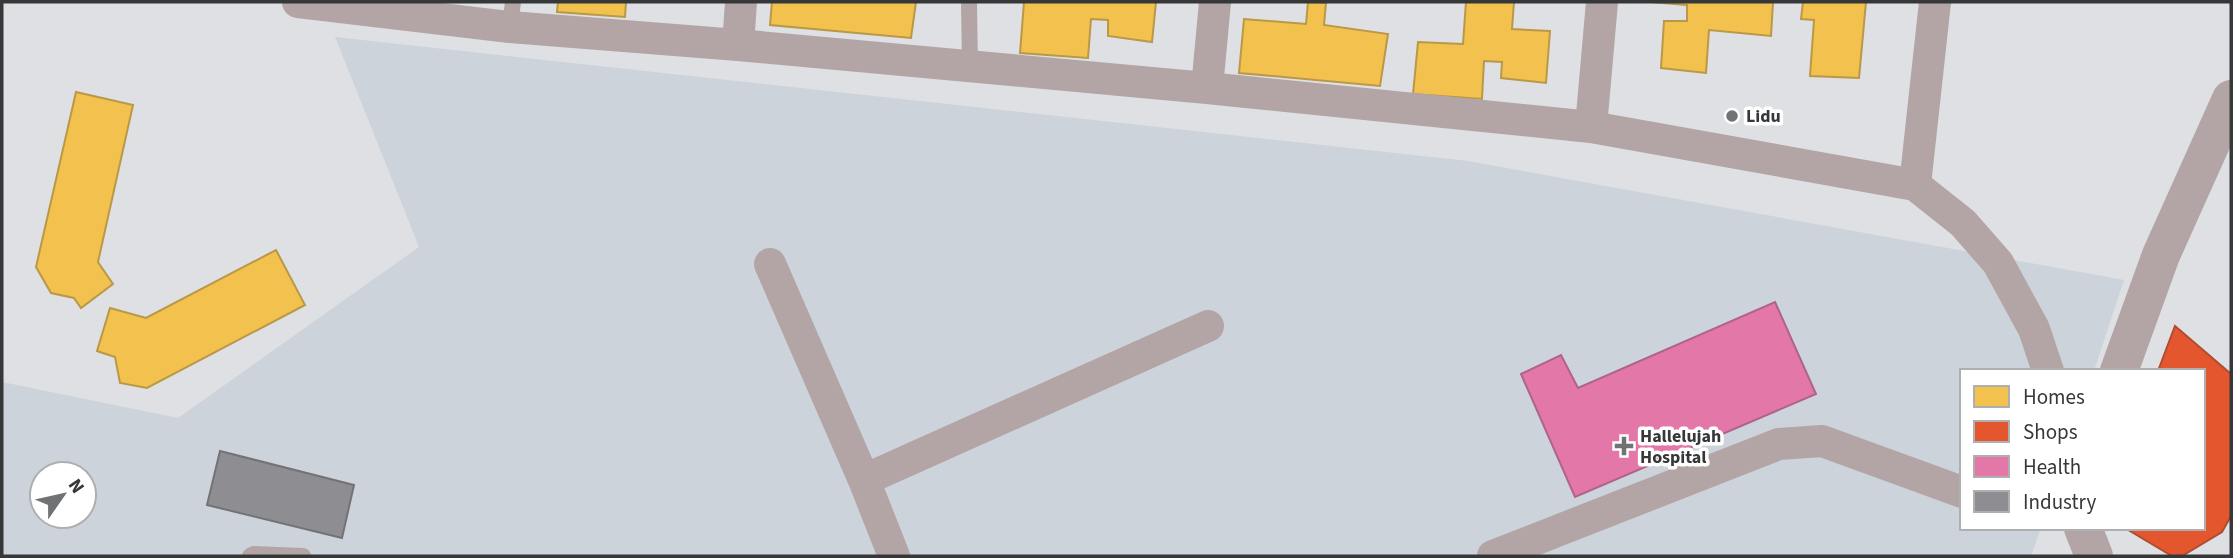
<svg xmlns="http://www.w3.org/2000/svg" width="2233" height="558" viewBox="0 0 2233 558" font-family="'Source Sans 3',sans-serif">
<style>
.built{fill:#cdd3da;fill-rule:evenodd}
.homes{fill:#f2c14e;stroke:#b99848;stroke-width:2}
.shops{fill:#e4572e;stroke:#b04d31;stroke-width:2}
.health{fill:#e377a8;stroke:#af6487;stroke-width:2}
.industry{fill:#8d8d92;stroke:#737377;stroke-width:2}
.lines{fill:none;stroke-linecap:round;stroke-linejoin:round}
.service{stroke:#b3a5a5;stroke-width:16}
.minor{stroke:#b3a5a5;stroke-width:32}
.tertiary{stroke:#b3a5a5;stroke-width:38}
.poi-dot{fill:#707274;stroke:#fff;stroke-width:2.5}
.labels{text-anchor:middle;stroke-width:7;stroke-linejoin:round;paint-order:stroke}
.poi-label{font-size:18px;font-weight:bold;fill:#353739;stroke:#fff;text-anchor:start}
</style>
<rect width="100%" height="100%" fill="#dee0e3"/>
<path class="built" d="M335,37L1468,161L2124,280L2094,371H1962V528H2041L2031,556H2V382L178,418L419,247ZM42,474H84V516H42Z"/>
<path class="homes" d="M558,2H626L625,17L557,12Z
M772,2H916L911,38L770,25Z
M1024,2H1156L1152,42L1108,36V20L1091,19L1088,58L1020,53Z
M1308,2L1326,3L1324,25L1388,34L1380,86L1239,73L1244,19L1306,24Z
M1466,2H1514L1512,29L1550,31L1546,83L1501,78L1502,62L1484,61L1482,99L1413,94L1418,42L1463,44Z
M1650,2H1773L1771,36L1709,30L1706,73L1661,68L1664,21H1687V5Z
M1803,2H1866L1859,78L1810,76L1814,20L1801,19Z
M76,92L133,105L98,262L113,284L81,308L74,298L51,293L36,267Z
M276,250L305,305L147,388L120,383L115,357L97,351L110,308L146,318Z"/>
<path class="shops" d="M2175,326L2231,374V516L2222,532L2182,556H2172L2125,528H2203V371H2158Z"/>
<path class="health" d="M1775,302L1816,394L1575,497L1521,374L1561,355L1578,388Z"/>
<path class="industry" d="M220,451L354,485L342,538L207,505Z"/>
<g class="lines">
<path class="service" d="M969,2L970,67
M510,27L513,2
M250,556L254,554L303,556"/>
<path class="minor" d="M298,2L510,27L738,45L1207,88L1591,127L1915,185L1963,223L1998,263L2034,329L2048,371
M738,45L741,2
M1207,88L1215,2
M1591,127L1602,2
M1915,185L1935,2
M770,264L864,480L894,556
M864,480L1208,326
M1493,556L1779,444L1822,441L1962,492"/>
<path class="tertiary" d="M2119,371L2161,255L2231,99
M2083,528L2094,556"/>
</g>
<g class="poi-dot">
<circle cx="1732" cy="116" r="7"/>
<path d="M1620.5 435.5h7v7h7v7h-7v7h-7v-7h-7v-7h7z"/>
</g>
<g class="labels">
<g class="poi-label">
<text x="1746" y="122">Lidu</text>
<text x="1640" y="442">Hallelujah<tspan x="1640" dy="21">Hospital</tspan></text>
</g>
</g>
<rect width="2233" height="558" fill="none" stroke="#353739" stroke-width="7"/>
<rect x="1960" y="369" width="245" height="161" fill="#ffffff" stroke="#aeafb0" stroke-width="2"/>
<rect x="1974" y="386" width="35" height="21" fill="#f2c14e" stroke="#aeafb0" stroke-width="2"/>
<text x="2023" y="404" font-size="21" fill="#353739">Homes</text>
<rect x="1974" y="421" width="35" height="21" fill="#e4572e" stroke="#aeafb0" stroke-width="2"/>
<text x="2023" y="439" font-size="21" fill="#353739">Shops</text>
<rect x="1974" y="456" width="35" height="21" fill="#e377a8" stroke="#aeafb0" stroke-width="2"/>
<text x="2023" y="474" font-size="21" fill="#353739">Health</text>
<rect x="1974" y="491" width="35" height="21" fill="#8d8d92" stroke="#aeafb0" stroke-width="2"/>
<text x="2023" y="509" font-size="21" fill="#353739">Industry</text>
<g transform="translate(63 495) rotate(56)"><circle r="33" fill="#ffffff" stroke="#aeafb0" stroke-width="2"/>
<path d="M0-5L12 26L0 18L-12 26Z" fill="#707274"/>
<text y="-10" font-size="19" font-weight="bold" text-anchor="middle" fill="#353739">N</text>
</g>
</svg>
